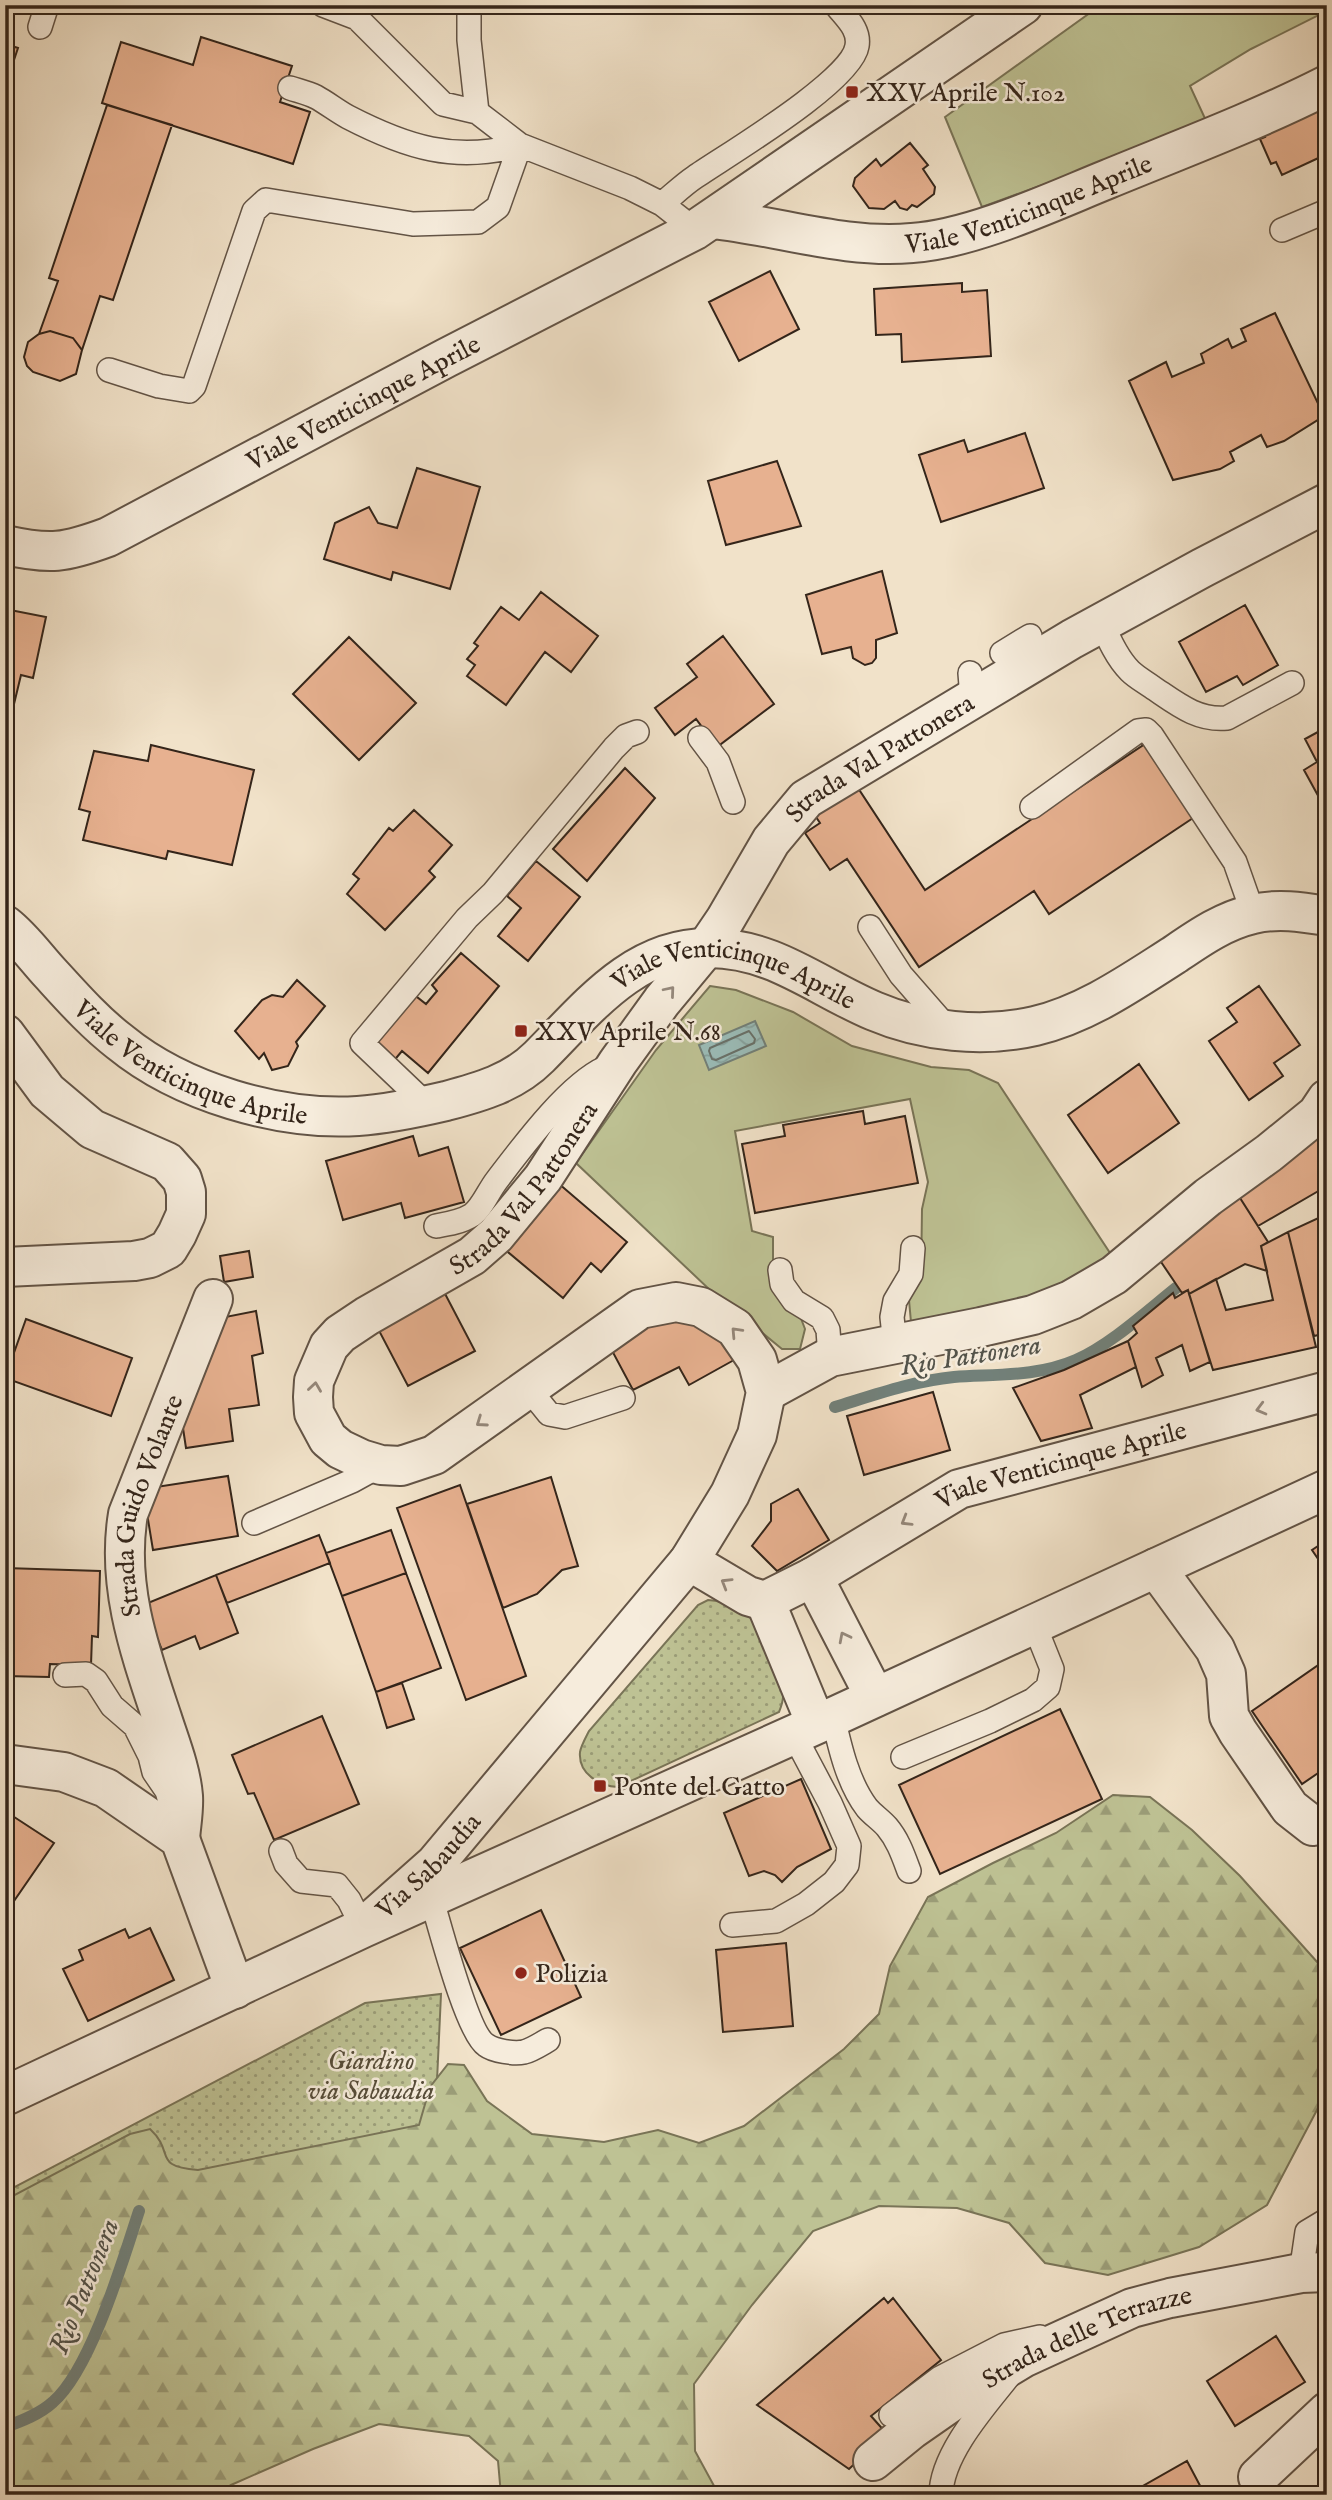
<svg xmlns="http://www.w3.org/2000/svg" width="1332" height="2500" viewBox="0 0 1332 2500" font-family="'IM FELL English',serif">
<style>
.grass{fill:url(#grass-dots);stroke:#797457;stroke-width:2}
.forest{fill:url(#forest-firs);stroke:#797457;stroke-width:2}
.garden{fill:#bec294;stroke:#797457;stroke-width:2}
.water{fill:url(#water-waves);stroke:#728079;stroke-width:2}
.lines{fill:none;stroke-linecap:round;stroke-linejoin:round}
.shore{stroke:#68716a;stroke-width:2}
.stream{stroke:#728079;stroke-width:12}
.building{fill:#e7b190;stroke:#34251a;stroke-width:2}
.service-casing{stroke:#635446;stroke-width:26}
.minor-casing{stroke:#635446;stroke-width:42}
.tertiary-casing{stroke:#635446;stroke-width:42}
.service{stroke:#f6ecdc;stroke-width:23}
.minor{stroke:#f6ecdc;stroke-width:38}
.tertiary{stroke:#f6ecdc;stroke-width:38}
.oneway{stroke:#95887b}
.poi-dot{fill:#8f2418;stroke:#f6ecdc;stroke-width:2.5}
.labels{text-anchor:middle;stroke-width:5;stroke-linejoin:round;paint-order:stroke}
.poi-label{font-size:26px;fill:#34251a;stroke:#f6ecdc;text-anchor:start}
.street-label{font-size:26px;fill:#34251a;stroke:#f6ecdc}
.park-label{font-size:26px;font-style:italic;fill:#564c38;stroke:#f6ecdc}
.water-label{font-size:28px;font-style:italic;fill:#53534a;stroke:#f6ecdc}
</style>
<defs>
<pattern id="grass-dots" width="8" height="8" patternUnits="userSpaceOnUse" patternTransform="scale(1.75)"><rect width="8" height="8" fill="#bec294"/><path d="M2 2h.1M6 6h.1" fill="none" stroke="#9b9d78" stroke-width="1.8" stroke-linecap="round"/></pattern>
<pattern id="forest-firs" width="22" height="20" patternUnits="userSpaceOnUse" patternTransform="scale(1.75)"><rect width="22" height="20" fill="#bec294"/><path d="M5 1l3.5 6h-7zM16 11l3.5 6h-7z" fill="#9b9d78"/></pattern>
<pattern id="water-waves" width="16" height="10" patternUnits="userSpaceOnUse" patternTransform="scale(1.75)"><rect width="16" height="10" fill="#9bbdb9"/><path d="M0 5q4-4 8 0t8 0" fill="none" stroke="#86a29e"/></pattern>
</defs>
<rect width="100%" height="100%" fill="#f1e2c9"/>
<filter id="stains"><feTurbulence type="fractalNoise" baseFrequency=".00286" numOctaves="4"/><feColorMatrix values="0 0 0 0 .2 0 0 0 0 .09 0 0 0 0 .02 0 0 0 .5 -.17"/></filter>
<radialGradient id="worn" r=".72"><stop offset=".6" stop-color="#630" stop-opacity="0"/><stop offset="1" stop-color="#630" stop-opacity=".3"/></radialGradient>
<path class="grass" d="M708,1600C726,1601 752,1612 762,1627C767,1635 782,1680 783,1691C784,1699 782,1705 779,1712L618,1787C600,1786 578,1774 580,1752C581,1746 586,1737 589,1731L698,1605Z
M441,1994L437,2081L428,2131L5,2274V2192L365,2003Z"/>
<path class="forest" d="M1113,1795L1150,1797L1192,1830L1240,1876L1327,1973V2085L1318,2108L1267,2205L1199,2247L1108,2275L1045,2263L1009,2223L957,2208L879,2206L813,2231L752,2305L694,2384L695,2451L719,2495H501L498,2461L469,2436L379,2424L313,2449L231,2485L216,2495H5V2200L130,2134L150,2129C176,2153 151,2166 198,2170L419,2125L430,2087L448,2064L464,2065L487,2101L532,2134L604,2142L658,2130L699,2143L744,2126L844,2049L879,2014L890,1966L928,1897L993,1863L1056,1833Z"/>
<path class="garden" d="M1101,5H1327V11L1251,49L1190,86L1208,125L982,207L945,117Z
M710,986L736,990L793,1012L852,1046L931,1067L969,1070L998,1083L1112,1256L1066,1284L985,1310L911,1322L909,1300L921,1278L922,1209L928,1182L910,1099L735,1131L752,1231L773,1237V1264L800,1316L805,1329L800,1349H782L711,1291L576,1163L656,1050Z"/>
<path class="water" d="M755,1021L766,1046L709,1070L699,1045Z"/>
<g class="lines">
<path class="shore" d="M749,1031L755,1039L754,1043L716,1060L712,1059L709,1051L710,1048Z"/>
<path class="stream" d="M835,1407C874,1395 913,1381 954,1377C995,1374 1037,1377 1076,1360C1110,1345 1146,1312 1176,1288
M5,2427C22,2421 40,2414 53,2402C91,2369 123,2260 139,2211"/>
</g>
<path class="building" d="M201,37L292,66L280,102L310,112L293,164L102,103L121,42L193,65Z
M5,44L18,48L5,87Z
M107,105L172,125L113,300L100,296L82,350L73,338L50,331L39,334L58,281L49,278Z
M1327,106V154L1282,175L1276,162L1271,164L1260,139L1265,137L1258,122Z
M910,143L928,165L923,169L935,187L934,194L917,207L912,205L907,210L900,208L895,201L884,209L869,208L853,186L855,178L876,159L881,166Z
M770,271L799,329L739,361L709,302Z
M962,283V292L987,290L991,356L902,362L901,334L876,335L874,289Z
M1275,313L1324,416L1284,441L1267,447L1261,435L1230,452L1234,461L1220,469L1173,480L1129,381L1166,362L1172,377L1204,363L1201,354L1228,339L1232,348L1246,341L1241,329Z
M50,331L73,338L82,350L76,374L60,381L33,372L27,366L24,357L28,342L39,334Z
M1025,433L1044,488L941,522L919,455L964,440L968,452Z
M777,461L801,526L726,545L708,481Z
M417,468L480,487L450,589L393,572L391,580L324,559L335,523L369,507L378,523L397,528Z
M882,571L897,633L876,640V658L872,663L865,665L853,658L851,647L822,654L806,595Z
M541,592L598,636L571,672L545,652L506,705L467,676L475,665L467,659L478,646L474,643L501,607L519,620Z
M1245,605L1278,665L1243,685L1237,676L1206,692L1179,642Z
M5,609L46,617L33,678L21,675L14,704L5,702Z
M723,636L774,704L717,747L696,719L675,735L655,708L697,677L687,664Z
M349,637L416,703L359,760L293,694Z
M1327,727V812L1304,770L1317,762L1305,739Z
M1148,742L1196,816L1049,914L1034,891L919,967L847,859L830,870L805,833L820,823L814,814L856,785L925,890Z
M151,745L254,770L232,865L168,851L166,859L83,840L90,812L79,809L94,751L148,761Z
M625,768L655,798L587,881L553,849Z
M414,810L452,845L429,871L435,877L385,930L347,894L359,879L353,874L389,828L393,831Z
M536,861L580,897L528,961L498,936L521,908L507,896Z
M461,953L499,986L428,1073L402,1051L392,1063L366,1040L408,990L426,1004L437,991L432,985Z
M297,980L325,1006L296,1042L298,1046L288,1066L272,1070L264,1053L259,1059L235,1031L262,1000L272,995L283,997Z
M1259,986L1300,1045L1274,1063L1283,1076L1249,1100L1209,1041L1237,1022L1227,1008Z
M1139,1064L1179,1123L1108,1173L1068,1115Z
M863,1111L865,1124L905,1116L918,1183L755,1213L742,1144L785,1136L783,1125Z
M1324,1134L1327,1141V1186L1258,1226L1233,1187Z
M413,1136L419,1156L448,1147L464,1202L405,1218L401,1203L343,1220L326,1161Z
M558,1183L627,1242L601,1272L591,1263L563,1298L503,1248Z
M1233,1187L1268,1242L1261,1246L1267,1271L1245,1264L1189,1294L1188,1290L1182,1293L1155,1253Z
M1327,1214V1306H1323L1327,1333L1314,1336L1288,1232Z
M1288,1232L1316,1347L1213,1370L1189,1294L1216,1279L1226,1310L1273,1300L1261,1246Z
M249,1251L253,1277L224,1282L220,1256Z
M442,1288L475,1351L408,1386L375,1323Z
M1188,1290L1210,1362L1190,1371L1182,1345L1156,1358L1163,1375L1142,1387L1128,1341L1137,1333L1133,1326L1173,1293L1175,1298Z
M256,1311L263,1353L252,1356L259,1405L229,1409L233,1441L186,1448L181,1415L210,1320Z
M662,1317L714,1329L734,1360L689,1385L679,1367L633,1390L609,1345Z
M26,1319L132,1358L111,1416L5,1378Z
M1128,1341L1136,1367L1080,1395L1092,1428L1041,1441L1013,1388L1064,1370Z
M933,1392L950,1450L864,1475L847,1416Z
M228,1476L238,1536L153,1550L143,1489Z
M551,1477L578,1566L562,1570L537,1594L503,1608L467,1504Z
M460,1485L526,1676L466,1700L397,1508Z
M798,1489L829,1540L777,1571L752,1546L771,1521V1504Z
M391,1530L406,1573L342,1596L326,1553Z
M319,1535L330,1563L227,1603L216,1575Z
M1327,1540V1572L1312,1550Z
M5,1568L100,1571L98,1637L92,1636L91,1665L50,1664L49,1677L5,1676Z
M406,1573L441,1668L376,1692L342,1596Z
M216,1575L238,1633L200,1649L195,1636L162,1650L143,1605Z
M1327,1659V1767L1302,1784L1252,1711Z
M402,1683L414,1719L387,1728L376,1692Z
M1060,1709L1102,1799L940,1874L899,1785Z
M322,1716L359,1804L274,1840L254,1793L248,1794L232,1755Z
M801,1779L831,1849L797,1867L782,1882L775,1875L764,1871L749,1876L724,1813Z
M5,1811L54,1843L5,1914Z
M541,1910L581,1997L501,2035L460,1948Z
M150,1928L174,1980L88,2021L63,1969L83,1960L79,1950L125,1929L129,1938Z
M786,1943L793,2026L723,2032L716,1950Z
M884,2298L888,2303L893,2298L941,2360L871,2416L887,2434L849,2469L757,2405Z
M1276,2336L1305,2382L1235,2426L1207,2381Z
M1187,2461L1205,2495H1127Z"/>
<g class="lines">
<defs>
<path id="service" d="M323,5L357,18L443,104L477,112
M469,5V40L477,112L520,145L630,188L662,204L695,230
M40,27L47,5
M662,204C673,195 683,185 695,177C727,155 852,81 857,46C860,29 846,18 836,5
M1282,230L1327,211
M109,370L159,386L189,391L194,386L254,211L266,200L413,224L478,222L498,207L520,145C455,163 406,147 348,117C337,111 327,103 316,97C308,93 299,91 290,88
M1102,623C1109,640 1117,658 1130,671C1136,677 1145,682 1152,687C1176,703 1197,721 1227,718L1292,683
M1002,653L1030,636
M970,673L972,698
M700,738L718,762L733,802
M1032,807L1138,731L1146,730L1152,736L1235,862L1253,913
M870,927L901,975L949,1030
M427,1105L362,1043L467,918L493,893L614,748L626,736L637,732
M436,1226C448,1224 461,1222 472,1215C482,1208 489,1190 497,1180C523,1146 568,1085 605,1068
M780,1270L782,1284L794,1301L822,1318L828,1330L830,1357
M895,1345L892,1317L895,1301L911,1274L913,1248
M528,1388L549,1414L565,1417L623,1398
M254,1523L352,1481L381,1465
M65,1675L86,1674L96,1681L112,1706L135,1726L150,1756L154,1772L167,1791L173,1812
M833,1717C840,1748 848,1783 867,1808C873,1815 881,1820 887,1827C898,1840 903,1855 909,1871
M903,1757L990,1721L1033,1700L1048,1687L1052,1669L1034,1624
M281,1851L286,1864L301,1881L337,1885L349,1900L363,1928
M431,1897C439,1923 467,2033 486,2045C494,2051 514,2054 524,2052C532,2050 541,2044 548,2040
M732,1925L776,1921L806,1904L834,1882L847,1865L849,1846L830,1803L794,1735
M1301,2273L1307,2232L1327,2220
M891,2415L940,2378L1004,2345L1040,2337
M941,2495C941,2455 984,2407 1008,2377"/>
<g id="minor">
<path id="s1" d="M713,219C780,226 844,249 912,243C973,239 1051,202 1108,179C1181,149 1256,121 1327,85"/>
<path d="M5,1034L47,1091L92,1129L167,1162L182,1179L186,1192V1214L177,1234L168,1249L150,1258L134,1261L5,1267"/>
<path d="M766,1392L830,1357L981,1327L1033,1315L1071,1300L1114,1275L1208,1197L1269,1153L1317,1114L1327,1099"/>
<path id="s2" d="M689,1561L748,1596L765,1601L813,1577L959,1489L1327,1391"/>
<path d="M1156,1568L1215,1649L1226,1674L1229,1716L1238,1732L1290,1808L1313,1826L1327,1824"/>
<path d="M813,1577L875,1697"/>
<path d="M765,1601L816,1724"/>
<path d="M5,1764L64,1772L106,1788L180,1839L235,1989"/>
<path id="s3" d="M180,1839C181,1825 184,1810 183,1796C181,1770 170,1743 162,1718C140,1652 116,1586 128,1514L213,1299"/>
<path id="s4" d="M373,1919L435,1864L689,1561L730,1494L757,1435L766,1392L757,1360L735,1328L701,1307L676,1302L640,1309L434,1455L401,1466L381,1465L361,1459L340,1449L328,1439L314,1413L313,1397L314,1381L329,1346L340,1334L367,1316L472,1256L496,1235L543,1178L618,1062L662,1001L706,948L725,920L771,841L806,799L1072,639L1202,568L1327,503"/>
<path id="s5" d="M873,2461L911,2430L957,2398L1023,2358L1132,2308L1170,2298L1301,2273L1327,2272"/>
<path d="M1258,2477L1327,2412"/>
</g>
<g id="tertiary">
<path id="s6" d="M5,545C50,555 65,553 108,537L446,358L695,230L1023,5"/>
<path id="s7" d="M5,925C23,939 36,958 51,974C72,997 95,1023 120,1042C181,1092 279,1121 358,1116C388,1114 416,1108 446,1101C480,1092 513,1083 539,1057C587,1009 634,947 709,948C774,948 817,987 874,1011C923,1032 983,1038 1035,1026C1086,1014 1130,983 1174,955C1199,938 1223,921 1253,914C1278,908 1302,912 1327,916"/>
<path d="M5,2096L363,1928L833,1717L1327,1489"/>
</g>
</defs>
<use href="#service" class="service-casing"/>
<use href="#minor" class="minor-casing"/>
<use href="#tertiary" class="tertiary-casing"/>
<use href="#service" class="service"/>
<use href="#minor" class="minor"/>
<use href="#tertiary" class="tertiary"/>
</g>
<defs><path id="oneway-chevron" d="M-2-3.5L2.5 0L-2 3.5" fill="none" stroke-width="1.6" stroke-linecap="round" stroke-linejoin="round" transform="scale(1.75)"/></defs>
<g class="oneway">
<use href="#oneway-chevron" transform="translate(670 991) rotate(-50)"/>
<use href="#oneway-chevron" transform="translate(736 1332) rotate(-133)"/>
<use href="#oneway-chevron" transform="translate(315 1387) rotate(-82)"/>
<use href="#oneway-chevron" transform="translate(1261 1409) rotate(165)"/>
<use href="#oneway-chevron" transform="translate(481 1422) rotate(145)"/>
<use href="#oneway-chevron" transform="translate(906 1521) rotate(149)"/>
<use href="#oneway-chevron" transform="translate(726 1583) rotate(-149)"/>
<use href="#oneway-chevron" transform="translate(844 1637) rotate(-117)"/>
</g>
<g class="poi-dot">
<rect x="845" y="85" width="14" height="14" rx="3.5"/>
<rect x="514" y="1024" width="14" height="14" rx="3.5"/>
<rect x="593" y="1779" width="14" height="14" rx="3.5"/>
<circle cx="521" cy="1973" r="7"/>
</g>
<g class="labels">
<g class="poi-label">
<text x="866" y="101">XXV Aprile N.102</text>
<text x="535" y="1040">XXV Aprile N.68</text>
<text x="614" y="1795">Ponte del Gatto</text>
<text x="535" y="1982">Polizia</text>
</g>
<g class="street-label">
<text dy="9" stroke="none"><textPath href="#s1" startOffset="324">Viale Venticinque Aprile</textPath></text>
<text dy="9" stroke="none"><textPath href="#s6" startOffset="394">Viale Venticinque Aprile</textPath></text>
<text dy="9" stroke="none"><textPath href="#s4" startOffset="2128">Strada Val Pattonera</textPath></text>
<text dy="9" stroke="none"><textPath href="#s7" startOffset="847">Viale Venticinque Aprile</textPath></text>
<text dy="9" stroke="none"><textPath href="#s7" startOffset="238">Viale Venticinque Aprile</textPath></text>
<text dy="9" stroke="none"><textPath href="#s4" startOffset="1561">Strada Val Pattonera</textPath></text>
<text dy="9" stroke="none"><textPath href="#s2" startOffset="415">Viale Venticinque Aprile</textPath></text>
<text dy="9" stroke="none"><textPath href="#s3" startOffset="345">Strada Guido Volante</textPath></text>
<text dy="9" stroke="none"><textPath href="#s4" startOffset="77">Via Sabaudia</textPath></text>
<text dy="9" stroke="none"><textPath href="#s5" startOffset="250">Strada delle Terrazze</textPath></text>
</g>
<g class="park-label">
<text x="371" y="2069">Giardino<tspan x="371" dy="30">via Sabaudia</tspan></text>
</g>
<g class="water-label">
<text transform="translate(970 1354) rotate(-9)" y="10">Rio Pattonera</text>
<text transform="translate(83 2286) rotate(-68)" y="10">Rio Pattonera</text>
</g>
</g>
<rect width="1332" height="2500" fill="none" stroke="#f1e2c9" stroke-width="28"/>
<rect x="7" y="7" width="1318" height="2486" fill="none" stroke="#34251a" stroke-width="3.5"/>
<rect x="14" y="14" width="1304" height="2472" fill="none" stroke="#34251a" stroke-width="2"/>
<rect width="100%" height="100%" filter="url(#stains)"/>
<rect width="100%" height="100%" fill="url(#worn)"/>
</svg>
